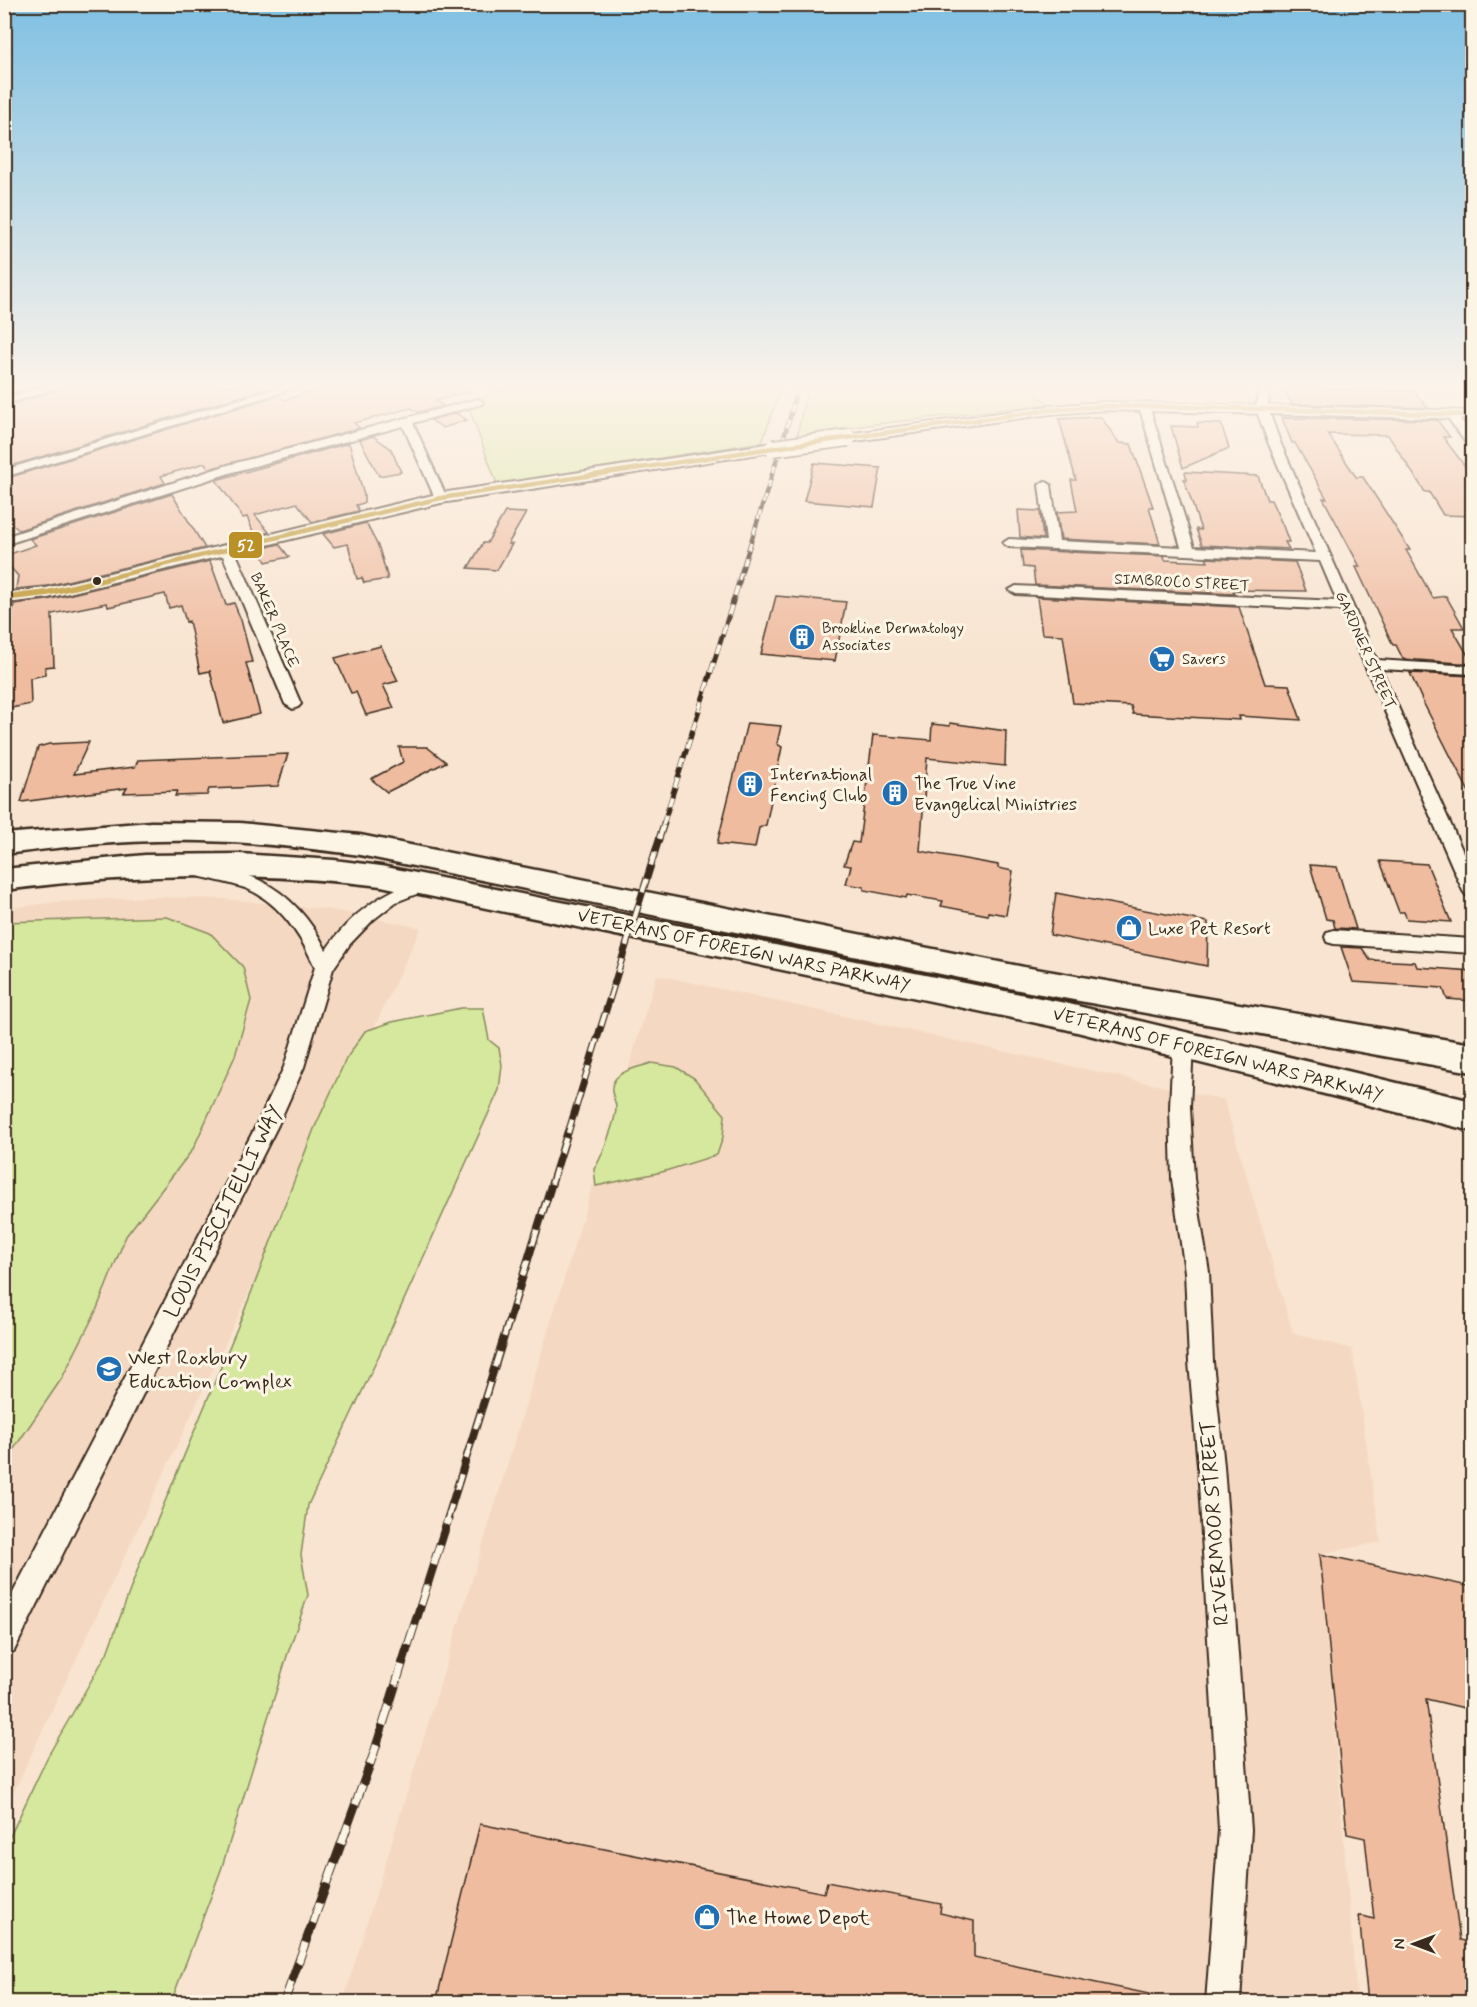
<svg xmlns="http://www.w3.org/2000/svg" width="1477" height="2007" viewBox="0 0 1477 2007" font-family="Mynerve,sans-serif">
<style>
.built{fill:#f5d8c2}
.green{fill:#d5e89d;stroke:#88895e;stroke-width:1.5}
.building{fill:#efbca0;stroke:#3b2a1e;stroke-width:1.5}
.lines{fill:none;stroke-linecap:round;stroke-linejoin:round}
.minor-casing{stroke:#3b2a1e;stroke-width:4}
.tertiary-casing{stroke:#3b2a1e;stroke-width:4}
.secondary-casing{stroke:#3b2a1e;stroke-width:5}
.trunk-casing{stroke:#3b2a1e;stroke-width:5}
.minor{fill:#fcf5e5;fill-rule:evenodd}
.tertiary{fill:#fcf5e5;fill-rule:evenodd}
.secondary{fill:#fcf5e5;fill-rule:evenodd}
.trunk{fill:#fcf5e5;fill-rule:evenodd}
.rail-far4-casing{stroke:#3b2a1e;stroke-width:4.5}
.rail-far3-casing{stroke:#3b2a1e;stroke-width:5}
.rail-far2-casing{stroke:#3b2a1e;stroke-width:7}
.rail-far1-casing{stroke:#3b2a1e;stroke-width:8}
.rail-casing{stroke:#3b2a1e;stroke-width:9}
.rail-far4{stroke:#fcf5e5;stroke-width:3;stroke-dasharray:8;stroke-linecap:butt}
.rail-far3{stroke:#fcf5e5;stroke-width:4;stroke-dasharray:10;stroke-linecap:butt}
.rail-far2{stroke:#fcf5e5;stroke-width:4.5;stroke-dasharray:14;stroke-linecap:butt}
.rail-far1{stroke:#fcf5e5;stroke-width:5;stroke-dasharray:16;stroke-linecap:butt}
.rail{stroke:#fcf5e5;stroke-width:7;stroke-dasharray:21;stroke-linecap:butt}
.tertiary-bridge-casing{stroke:#3b2a1e;stroke-width:19;stroke-linecap:butt}
.tertiary-bridge{stroke:#fcf5e5;stroke-width:16}
.bus-1-far1-casing{stroke:#fcf5e5;stroke-width:8}
.bus-1-casing{stroke:#fcf5e5;stroke-width:10}
.bus-1-far1{stroke:#ba9027;stroke-width:4.5}
.bus-1{stroke:#ba9027;stroke-width:6}
.bus-dot{fill:#3b2a1e;stroke:#fcf5e5;stroke-width:2}
.labels{text-anchor:middle;stroke-width:6;stroke-linejoin:round;paint-order:stroke}
.far-street-label{font-size:15px;fill:#3b2a1e;stroke:#fcf5e5}
.far-poi-label{font-size:15px;fill:#3b2a1e;stroke:#fcf5e5;text-anchor:start}
.poi-label{font-size:18px;fill:#3b2a1e;stroke:#fcf5e5;text-anchor:start}
.street-label{font-size:18px;fill:#3b2a1e;stroke:#fcf5e5}
.near-street-label{font-size:21px;fill:#3b2a1e;stroke:#fcf5e5}
.near-poi-label{font-size:21px;fill:#3b2a1e;stroke:#fcf5e5;text-anchor:start}
.line-badge{stroke:#fcf5e5;stroke-width:2}
.badge-label{font-size:16px;text-anchor:middle;font-weight:bold;fill:#fff}
</style>
<rect width="100%" height="100%" fill="#f8e4d0"/>
<filter id="ink" filterUnits="userSpaceOnUse"><feTurbulence type="fractalNoise" baseFrequency=".0167" numOctaves="2"/><feDisplacementMap in="SourceGraphic" scale="12" xChannelSelector="R" yChannelSelector="G"/><feConvolveMatrix kernelMatrix="1 2 1 2 8 2 1 2 1" color-interpolation-filters="sRGB"/></filter>
<g filter="url(#ink)">
<path class="built" d="M808,385H1248V401L1049,404L868,425L797,436Z
M151,897L223,899L333,910L421,928L5,1810V909L57,902Z
M657,975L1224,1100L1293,1333L1352,1349L1381,1542L1320,1554L1357,2002H343Z"/>
<path class="green" d="M518,385H782L762,442L497,484L467,403Z
M808,385H1023L1049,404L868,425L797,436Z
M167,917L210,933L243,967L251,1000L235,1056L193,1149L126,1236L96,1311L62,1378L5,1462V922Z
M461,1008H483L489,1040L499,1048L502,1065L499,1090L376,1362L308,1505L301,1555L308,1595L287,1656L221,1870L171,2002H5V1847L48,1756L107,1653L144,1552L243,1314L314,1129L346,1059L365,1031L392,1022Z
M651,1063L676,1067L694,1078L725,1115L723,1137L717,1155L662,1172L596,1186L594,1169C601,1160 616,1119 616,1108C616,1098 608,1092 614,1081C620,1070 640,1067 651,1063Z"/>
<path class="building" d="M4,385H41L4,396Z
M70,385H264L268,388L4,468V407Z
M331,385H469L470,391L435,401L444,406L418,412L411,408L354,423L360,428L209,469L205,463L161,476L165,483L19,530L4,518V479L279,395L285,400Z
M1282,387L1414,391L1428,408L1292,404Z
M456,413L467,420L443,428L431,420Z
M1096,417H1101L1119,443L1131,444L1153,507H1149L1160,544L1061,539L1057,512L1077,511L1071,480H1076L1059,419Z
M1282,418L1437,420L1450,437H1443L1473,477V516L1443,515L1429,492H1425L1388,435L1328,434L1356,477H1363L1410,550H1406L1433,598L1446,596L1464,628H1452L1473,664L1403,659L1396,645H1393L1356,567H1360L1323,498L1327,499L1295,443H1292Z
M1197,423L1221,424L1229,448L1183,468L1171,426L1198,427Z
M373,436L391,449L401,472L379,476L360,440Z
M349,443L364,495V503L356,505L359,511L312,522L297,503L255,515L269,532L255,536L247,517L243,518L216,480Z
M814,463L881,468L874,507L804,501Z
M1185,472L1258,476L1267,500H1271L1283,526L1289,542H1285L1289,549L1202,545L1196,529L1201,530L1184,479L1187,480Z
M172,494L205,548L47,586L16,589L18,576L4,560V556L36,545L30,539Z
M1018,510L1040,511L1043,539L1020,537Z
M505,512L526,513L508,544H512L497,570L468,568L483,543H487Z
M366,523L379,548L388,579L364,583L362,578L357,579L348,544L334,547L323,534Z
M279,544L289,557L266,562L260,549Z
M1021,550L1164,556L1165,560L1208,562L1206,558L1295,562L1306,591L1233,590L1234,594L1035,585L1033,568L1023,567Z
M210,561L226,605L234,603L241,620L252,662L246,663L260,714L223,723L210,671L200,673L189,621L186,622L181,605L169,608L165,594L108,607L107,603L52,614L54,666L45,667V675L30,678L31,704L6,709L5,670H7L4,611L13,610L14,604L47,600Z
M776,596L846,602L835,661L761,654Z
M1037,597L1239,607L1265,684L1289,685L1301,720L1239,716L1240,720L1133,714L1131,706L1073,703L1063,635L1042,634Z
M381,646L398,681L383,685L394,708L366,715L356,692L351,693L335,658Z
M1410,673L1473,676V800L1423,702Z
M747,723L781,726L777,744L782,747L766,825L759,828L755,848L717,844Z
M950,723L1006,731L1005,766L927,758L920,851L998,865V868L1013,871L1006,915L988,912V915L941,906L943,901L907,895L906,898L864,890V887L846,884L851,866L844,865L852,842L859,843L873,735L931,740L932,724L950,726Z
M89,742L74,774L135,767L138,760L288,754L278,786L209,789L207,795L175,796L177,791L124,793L127,788L21,802L38,747L49,744Z
M399,747H427L446,762L387,792L371,779L403,762Z
M1380,861L1427,864L1451,922L1407,919L1404,912H1399Z
M1310,865L1337,867L1356,929L1335,928L1333,920L1326,919Z
M1056,893L1208,922L1207,966L1050,935Z
M1341,947L1362,948L1370,960L1415,962L1417,967L1473,971V1001L1447,999L1443,988L1353,982Z
M1320,1554L1473,1587V1710L1426,1699L1460,1940L1473,1943V2002H1368L1359,1915L1374,1919L1365,1838L1347,1834Z
M480,1824L824,1893L827,1882L941,1904L940,1913L974,1921V1957L1149,1994L1148,2002H436Z"/>
<g class="lines">
<defs>
<path id="minor" d="M50,385H68L4,405V398Z
M287,385H305L4,477V470Z
M1259,385H1269L1268,409L1280,442L1377,660L1472,666V674L1381,669L1472,872V897L1466,895L1463,891L1341,610L1016,594L1009,590L1016,586L1337,601L1320,561L1009,547L1003,543L1009,539L1046,541L1039,485L1045,481L1051,485L1059,541L1181,547L1139,406L1144,403L1149,406L1194,547L1316,553L1268,442L1256,409Z
M478,399L483,402L482,404L413,423L447,498L445,501L441,502L435,498L403,426L236,471L4,545V537L228,465Z
M1452,412L1456,413L1472,436V447L1468,446L1446,415Z
M227,545L234,549L301,704L298,707L293,709L285,704L220,549Z
M196,864C216,869 241,871 259,880C289,894 312,921 326,950C351,913 384,890 426,878L432,880L435,884L432,888L396,902L373,920L350,944L333,969L304,1067L278,1125L14,1651L4,1655V1610L258,1122L284,1067L315,967C301,936 279,901 245,888C227,882 208,879 190,874L187,870L190,866Z
M1334,930L1472,939V953L1334,944L1327,942L1325,937L1327,932Z
M1183,1036L1190,1038L1193,1044L1190,1107L1194,1179L1209,1272L1213,1362L1224,1466L1251,1830L1240,2002H1206L1219,1830L1198,1466L1189,1362L1185,1272L1172,1179L1170,1107L1173,1044L1176,1038Z"/>
<path id="tertiary" d="M1105,402L1472,411V419L1105,410L1050,414L848,442L841,438L848,434L1050,406Z
M773,443L781,448L778,451L441,503L47,598L4,603V593L47,588L441,493Z"/>
<path id="secondary" d="M1472,385V391L1464,386V385Z"/>
<path id="trunk" d="M151,822L240,823L360,835L1024,967L1472,1044V1072L1024,991L360,855C307,848 254,842 201,841C135,839 70,846 4,854V834Z
M240,854L334,860L381,866L1065,1003L1472,1101V1131L1065,1029L381,886C254,871 131,873 4,890V869L145,855Z"/>
</defs>
<use href="#minor" class="minor-casing"/>
<use href="#tertiary" class="tertiary-casing"/>
<use href="#secondary" class="secondary-casing"/>
<use href="#trunk" class="trunk-casing"/>
<use href="#minor" class="minor"/>
<use href="#tertiary" class="tertiary"/>
<use href="#secondary" class="secondary"/>
<use href="#trunk" class="trunk"/>
<defs>
<path id="rail-far4" d="M739,580L791,414L797,385"/>
<path id="rail-far3" d="M663,825L740,579"/>
<path id="rail-far2" d="M568,1133L664,823"/>
<path id="rail-far1" d="M447,1520L568,1131"/>
<path id="rail" d="M284,2002L374,1753L448,1519"/>
</defs>
<use href="#rail-far4" class="rail-far4-casing"/>
<use href="#rail-far3" class="rail-far3-casing"/>
<use href="#rail-far2" class="rail-far2-casing"/>
<use href="#rail-far1" class="rail-far1-casing"/>
<use href="#rail" class="rail-casing"/>
<use href="#rail-far4" class="rail-far4"/>
<use href="#rail-far3" class="rail-far3"/>
<use href="#rail-far2" class="rail-far2"/>
<use href="#rail-far1" class="rail-far1"/>
<use href="#rail" class="rail"/>
<defs>
<path id="tertiary-bridge" d="M773,448L848,438"/>
</defs>
<use href="#tertiary-bridge" class="tertiary-bridge-casing"/>
<use href="#tertiary-bridge" class="tertiary-bridge"/>
<defs>
<path id="bus-1-far1" d="M100,580L441,498L773,448L1050,410L1105,406L1194,407L1472,415"/>
<path id="bus-1" d="M4,598L47,593L106,579"/>
</defs>
<use href="#bus-1-far1" class="bus-1-far1-casing"/>
<use href="#bus-1" class="bus-1-casing"/>
<use href="#bus-1-far1" class="bus-1-far1"/>
<use href="#bus-1" class="bus-1"/>
</g>
</g>
<linearGradient id="sky" x2="0" y2="1"><stop stop-color="#7fc0e3"/><stop offset="0.58" stop-color="#fcf3ea"/><stop offset="1" stop-color="#fcf3ea" stop-opacity="0"/></linearGradient>
<rect width="1477" height="666" fill="url(#sky)"/>
<defs>
<symbol id="building-disc" viewBox="-11 -11 22 22"><circle r="9.5" fill="#1f6fb2" stroke="#fcf5e5"/><path d="M-4-6H4V6H1V3H-1V6H-4ZM-2.5-4.3h1.7v1.8h-1.7ZM.8-4.3h1.7v1.8H.8ZM-2.5-1h1.7V.8h-1.7ZM.8-1h1.7V.8H.8Z" fill="#fff"/></symbol>
<symbol id="supermarket-disc" viewBox="-11 -11 22 22"><circle r="9.5" fill="#1f6fb2" stroke="#fcf5e5"/><path d="M-6-5.5h2.5l.6 2H6L4.5 2H-2.5L-4.4-4H-6ZM-1.5 3.2a1.3 1.3 0 1 0 .1 0ZM3 3.2a1.3 1.3 0 1 0 .1 0Z" fill="#fff"/></symbol>
<symbol id="shop-disc" viewBox="-11 -11 22 22"><circle r="9.5" fill="#1f6fb2" stroke="#fcf5e5"/><path d="M-5-2.5h2.3a2.7 3.5 0 0 1 5.4 0H5L5.5 6h-11ZM-1.5-2.5h3a1.5 2.3 0 0 0-3 0Z" fill="#fff"/></symbol>
<symbol id="school-disc" viewBox="-11 -11 22 22"><circle r="9.5" fill="#1f6fb2" stroke="#fcf5e5"/><path d="M0-5L7-2L0 1L-7-2ZM-4 1L0 2.5L4 1V4Q0 6-4 4Z" fill="#fff"/></symbol>
</defs>
<g fill-rule="evenodd">
<use href="#building-disc" x="787" y="622" width="30" height="30"/>
<use href="#supermarket-disc" x="1147" y="644" width="30" height="30"/>
<use href="#building-disc" x="735" y="769" width="30" height="30"/>
<use href="#building-disc" x="880" y="778" width="30" height="30"/>
<use href="#shop-disc" x="1114" y="913" width="30" height="30"/>
<use href="#school-disc" x="94" y="1354" width="30" height="30"/>
<use href="#shop-disc" x="692" y="1902" width="30" height="30"/>
</g>
<circle class="bus-dot" cx="97" cy="581" r="5"/>
<g class="labels">
<g class="far-street-label">
<text transform="translate(1182 582) rotate(3)" y="5">SIMBROCO STREET</text>
<text transform="translate(275 620) rotate(67)" y="5">BAKER PLACE</text>
<text transform="translate(1366 650) rotate(66)" y="5">GARDNER STREET</text>
</g>
<g class="far-poi-label">
<text x="822" y="633">Brookline Dermatology<tspan x="822" dy="17">Associates</tspan></text>
<text x="1182" y="664">Savers</text>
</g>
<g class="poi-label">
<text x="770" y="780">International<tspan x="770" dy="21">Fencing Club</tspan></text>
<text x="914" y="789">The True Vine<tspan x="914" dy="21">Evangelical Ministries</tspan></text>
<text x="1148" y="934">Luxe Pet Resort</text>
</g>
<g class="street-label">
<text transform="translate(744 950) rotate(12)" y="6">VETERANS OF FOREIGN WARS PARKWAY</text>
<text transform="translate(1218 1054) rotate(14)" y="6">VETERANS OF FOREIGN WARS PARKWAY</text>
</g>
<g class="near-street-label">
<text transform="translate(223 1211) rotate(-63)" y="7">LOUIS PISCITELLI WAY</text>
<text transform="translate(1214 1523) rotate(-94)" y="7">RIVERMOOR STREET</text>
</g>
<g class="near-poi-label">
<text x="128" y="1364">West Roxbury<tspan x="128" dy="24">Education Complex</tspan></text>
<text x="726" y="1924">The Home Depot</text>
</g>
</g>
<rect class="line-badge" x="228" y="531" width="35" height="28" rx="6" fill="#ba9027"/>
<g class="badge-label">
<text x="246" y="551">52</text>
</g>
<rect width="1477" height="2007" fill="none" stroke="#fcf5e5" stroke-width="24"/>
<rect x="12" y="12" width="1453" height="1983" fill="none" stroke="#3b2a1e" stroke-width="2" filter="url(#ink)"/>
<g transform="translate(1414 1944) rotate(270)" stroke="#fcf5e5" stroke-width="4.5" paint-order="stroke">
<path d="M0-4.5L10 22L0 15L-10 22Z" fill="#3b2a1e"/>
<text y="-9" font-size="16" font-weight="bold" text-anchor="middle" fill="#3b2a1e">N</text>
</g>
</svg>
